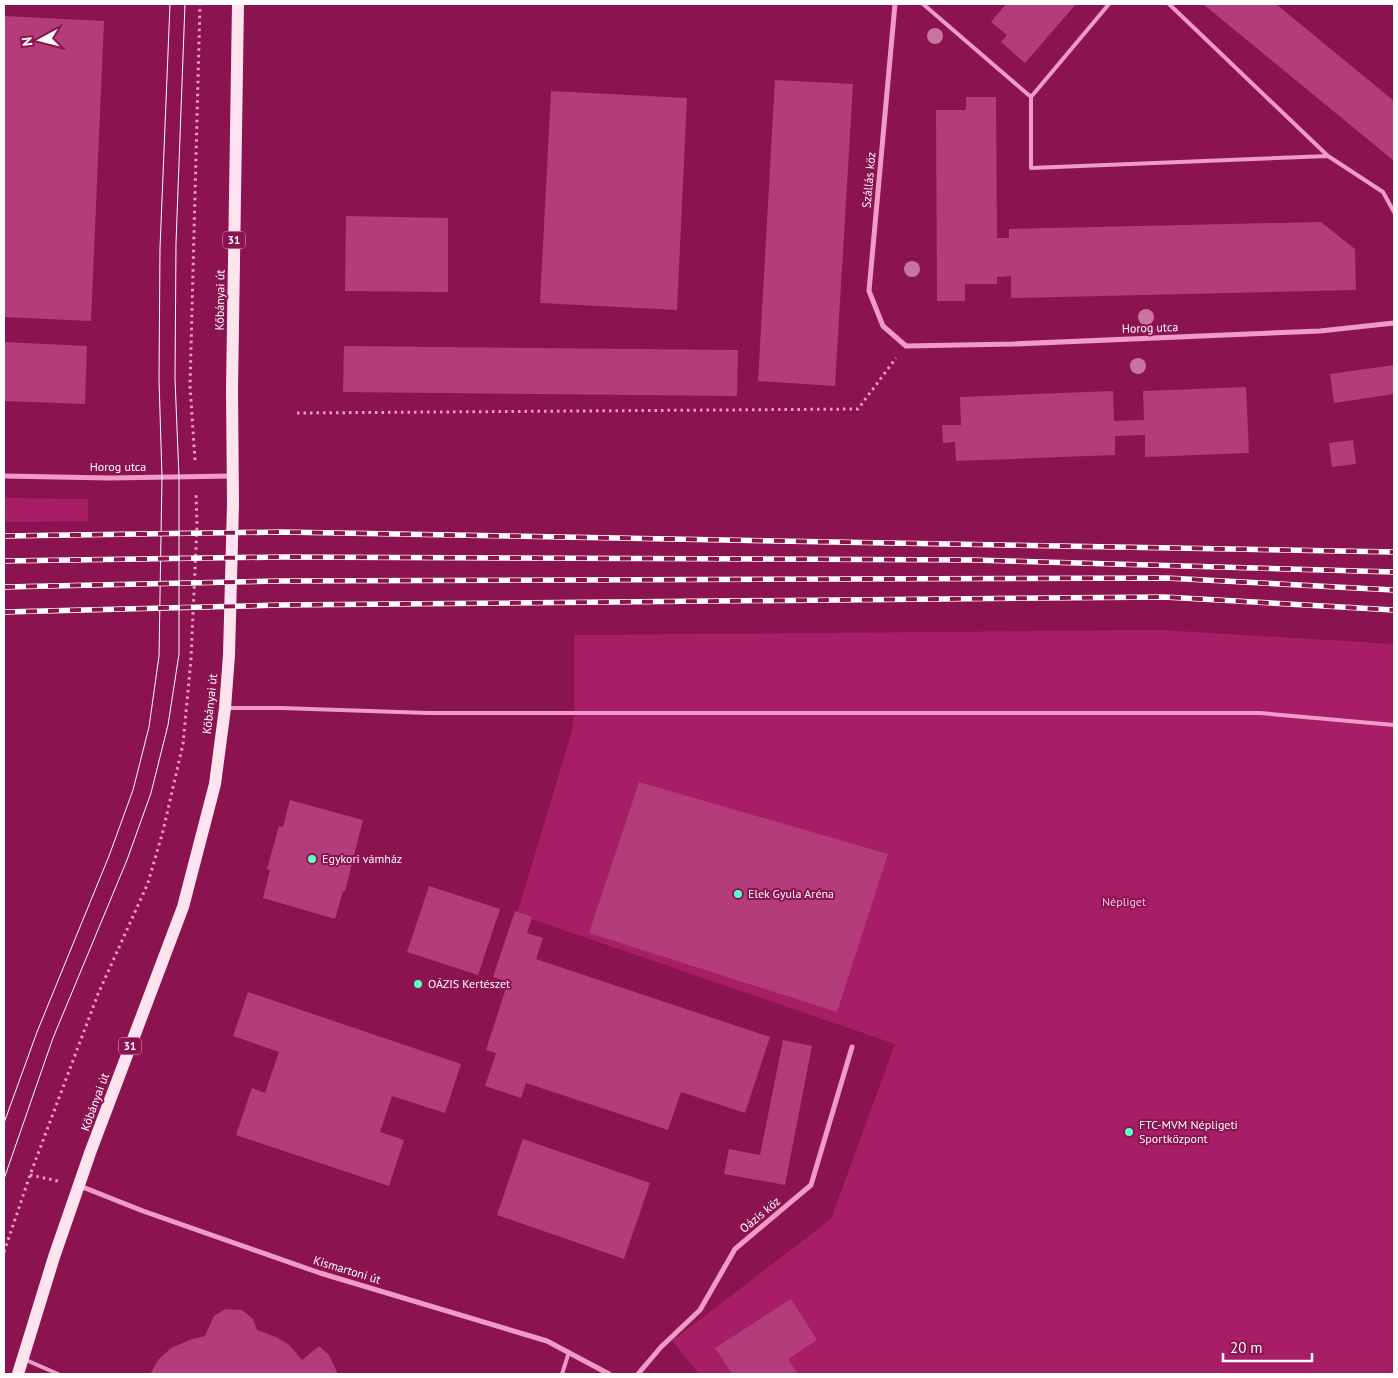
<svg xmlns="http://www.w3.org/2000/svg" width="1398" height="1378" viewBox="0 0 1398 1378" font-family="'PT Sans',sans-serif">
<style>
.green{fill:#a71e66}
.building{fill:#b43c7a}
.lines{fill:none;stroke-linecap:round;stroke-linejoin:round}
.path{stroke:#f09ac7;stroke-width:3;stroke-dasharray:2.5 4;stroke-linecap:butt}
.lane{stroke:#f09ac7;stroke-width:4}
.street{stroke:#f09ac7;stroke-width:5}
.primary{stroke:#ffe4f0;stroke-width:12}
.tram{stroke:#fff;stroke-width:1}
.rail-casing{stroke:#fff;stroke-width:5.5}
.rail{stroke:#8b1350;stroke-width:4;stroke-dasharray:11;stroke-linecap:butt}
.tree{fill:#c9739f}
.poi-dot{fill:#5affc3;stroke:#8b1350;stroke-width:2}
.labels{text-anchor:middle;stroke-width:4;stroke-linejoin:round;paint-order:stroke}
.shield{fill:#8b1350;stroke:#dcb8ca;stroke-width:1}
.shield-label{font-size:11px;font-weight:bold;fill:#fff}
.street-label{font-size:12px;fill:#fff;stroke:#8b1350}
.poi-label{font-size:12px;fill:#fff;stroke:#8b1350;text-anchor:start}
.park-label{font-size:12px;fill:#fcc1e0;stroke:#8b1350}
</style>
<rect width="100%" height="100%" fill="#8b1350"/>
<path class="green" d="M4,498L88,499V521L4,522Z
M1161,630L1394,644V1374H699L672,1341L831,1219L895,1044L517,914L572,731L574,713V635Z"/>
<path class="building" d="M1006,4H1076L1025,63L1001,42L1007,35L991,22Z
M1203,4H1276L1394,101V161Z
M4,16L104,21L91,321L4,317Z
M775,80L853,84L835,386L758,381Z
M551,91L687,98L677,310L540,303Z
M966,97H996L997,238H1009V229L1321,222L1355,249L1356,290L1011,298V276L997,277V284H965V301H937L936,110H966Z
M346,216L448,218V292L345,291Z
M4,342L87,346L85,404L4,401Z
M344,346L738,350L737,396L343,392Z
M1394,365V394L1334,403L1330,374Z
M1246,387L1249,453L1145,457V435L1115,436V455L956,461L955,442L943,443L942,425H961L960,397L1113,391L1114,421L1144,420L1143,391Z
M1353,440L1356,464L1332,467L1329,443Z
M639,782L888,854L837,1012L589,933Z
M290,800L363,820L345,891H343L335,919L263,898L270,870L267,869L279,826L283,827Z
M429,886L500,909L478,975L407,952Z
M515,911L532,917L527,933L543,938L536,959L770,1037L745,1113L681,1092L668,1130L526,1083L521,1098L485,1086L496,1053L486,1050L508,982L493,977Z
M248,992L461,1064L445,1113L392,1096L380,1132L404,1140L389,1186L236,1135L252,1088L265,1093L279,1052L233,1036Z
M783,1040L812,1046L785,1185L724,1174L729,1149L760,1155Z
M523,1139L650,1183L624,1259L497,1215Z
M791,1299L817,1340L788,1359L798,1374H732L715,1348Z
M225,1309L242,1310L253,1319L257,1330L276,1337L288,1344L302,1360L319,1346L329,1355L338,1374H150L158,1360L171,1348L192,1339L205,1336L214,1316Z"/>
<g class="lines">
<path class="path" d="M297,413L858,409L896,358
M195,460L190,386L200,4
M30,1175L58,1181
M4,1252L30,1175L98,994L148,883L163,831L183,744L191,659L197,525L196,494"/>
<path class="lane" d="M923,4L1031,97V168L1328,156L1383,192L1394,212
M1169,4L1328,156
M1031,97L1109,4
M227,708H281L428,713H1260L1394,725
M26,1360L58,1374
M562,1374L569,1352"/>
<path class="street" d="M895,4L869,291L883,326L906,346L1013,344L1320,331L1394,323
M4,476L110,478L233,476
M80,1186L143,1211L320,1273L547,1341L609,1374
M638,1374L661,1347L700,1310L735,1249L811,1185L852,1047"/>
<path class="primary" d="M18,1374L54,1257L90,1153L183,907L215,784L225,708L229,655L233,504L232,389L238,4"/>
<path class="tram" d="M4,1123L37,1032L109,856L133,790L149,727L159,656L162,477L159,380L160,248L170,4
M4,1179L53,1038L127,860L151,793L168,725L179,654V477L175,379L176,243L185,4"/>
<defs>
<path id="rail" d="M4,536L281,532L1394,552
M4,561L281,557L972,560L1394,572
M4,587L281,581L1166,578L1394,590
M4,612L281,605L1164,597L1394,610"/>
</defs>
<use href="#rail" class="rail-casing"/>
<use href="#rail" class="rail"/>
</g>
<g class="tree">
<circle cx="935" cy="36" r="8"/>
<circle cx="912" cy="269" r="8"/>
<circle cx="1146" cy="317" r="8"/>
<circle cx="1138" cy="366" r="8"/>
</g>
<g class="poi-dot">
<circle cx="312" cy="859" r="5"/>
<circle cx="738" cy="894" r="5"/>
<circle cx="418" cy="984" r="5"/>
<circle cx="1129" cy="1132" r="5"/>
</g>
<g class="labels">
<g class="shield">
<rect x="223" y="231.5" width="22" height="17" rx="4"/>
<rect x="119" y="1037.5" width="22" height="17" rx="4"/>
</g>
<g class="shield-label">
<text x="234" y="244">31</text>
<text x="130" y="1050">31</text>
</g>
<g class="street-label">
<text transform="translate(869 180) rotate(-85)" y="4">Szállás köz</text>
<text transform="translate(220 300) rotate(-89)" y="4">Kőbányai út</text>
<text transform="translate(1150 328) rotate(-2)" y="4">Horog utca</text>
<text x="118" y="471">Horog utca</text>
<text transform="translate(210 704) rotate(-84)" y="4">Kőbányai út</text>
<text transform="translate(95 1102) rotate(-70)" y="4">Kőbányai út</text>
<text transform="translate(760 1215) rotate(-40)" y="4">Oázis köz</text>
<text transform="translate(347 1270) rotate(17)" y="4">Kismartoni út</text>
</g>
<g class="poi-label">
<text x="322" y="863">Egykori vámház</text>
<text x="748" y="898">Elek Gyula Aréna</text>
<text x="428" y="988">OÁZIS Kertészet</text>
<text x="1139" y="1129">FTC-MVM Népligeti<tspan x="1139" dy="14">Sportközpont</tspan></text>
</g>
<g class="park-label">
<text x="1124" y="906">Népliget</text>
</g>
</g>
<rect width="1398" height="1378" fill="none" stroke="#ffffff" stroke-width="10"/>
<g transform="translate(40 40) rotate(263)" stroke="#8b1350" stroke-width="4" paint-order="stroke">
<path d="M0-4L9 19L0 12L-9 19Z" fill="#ffffff"/>
<text y="-8" font-size="14" font-weight="bold" text-anchor="middle" fill="#ffffff">N</text>
</g>
<path d="M1223 1353v8h89v-8" fill="none" stroke="#ffffff" stroke-width="2.5"/>
<text x="1230" y="1353" font-size="15" fill="#ffffff" stroke="#8b1350" stroke-width="4" paint-order="stroke">20 m</text>
</svg>
